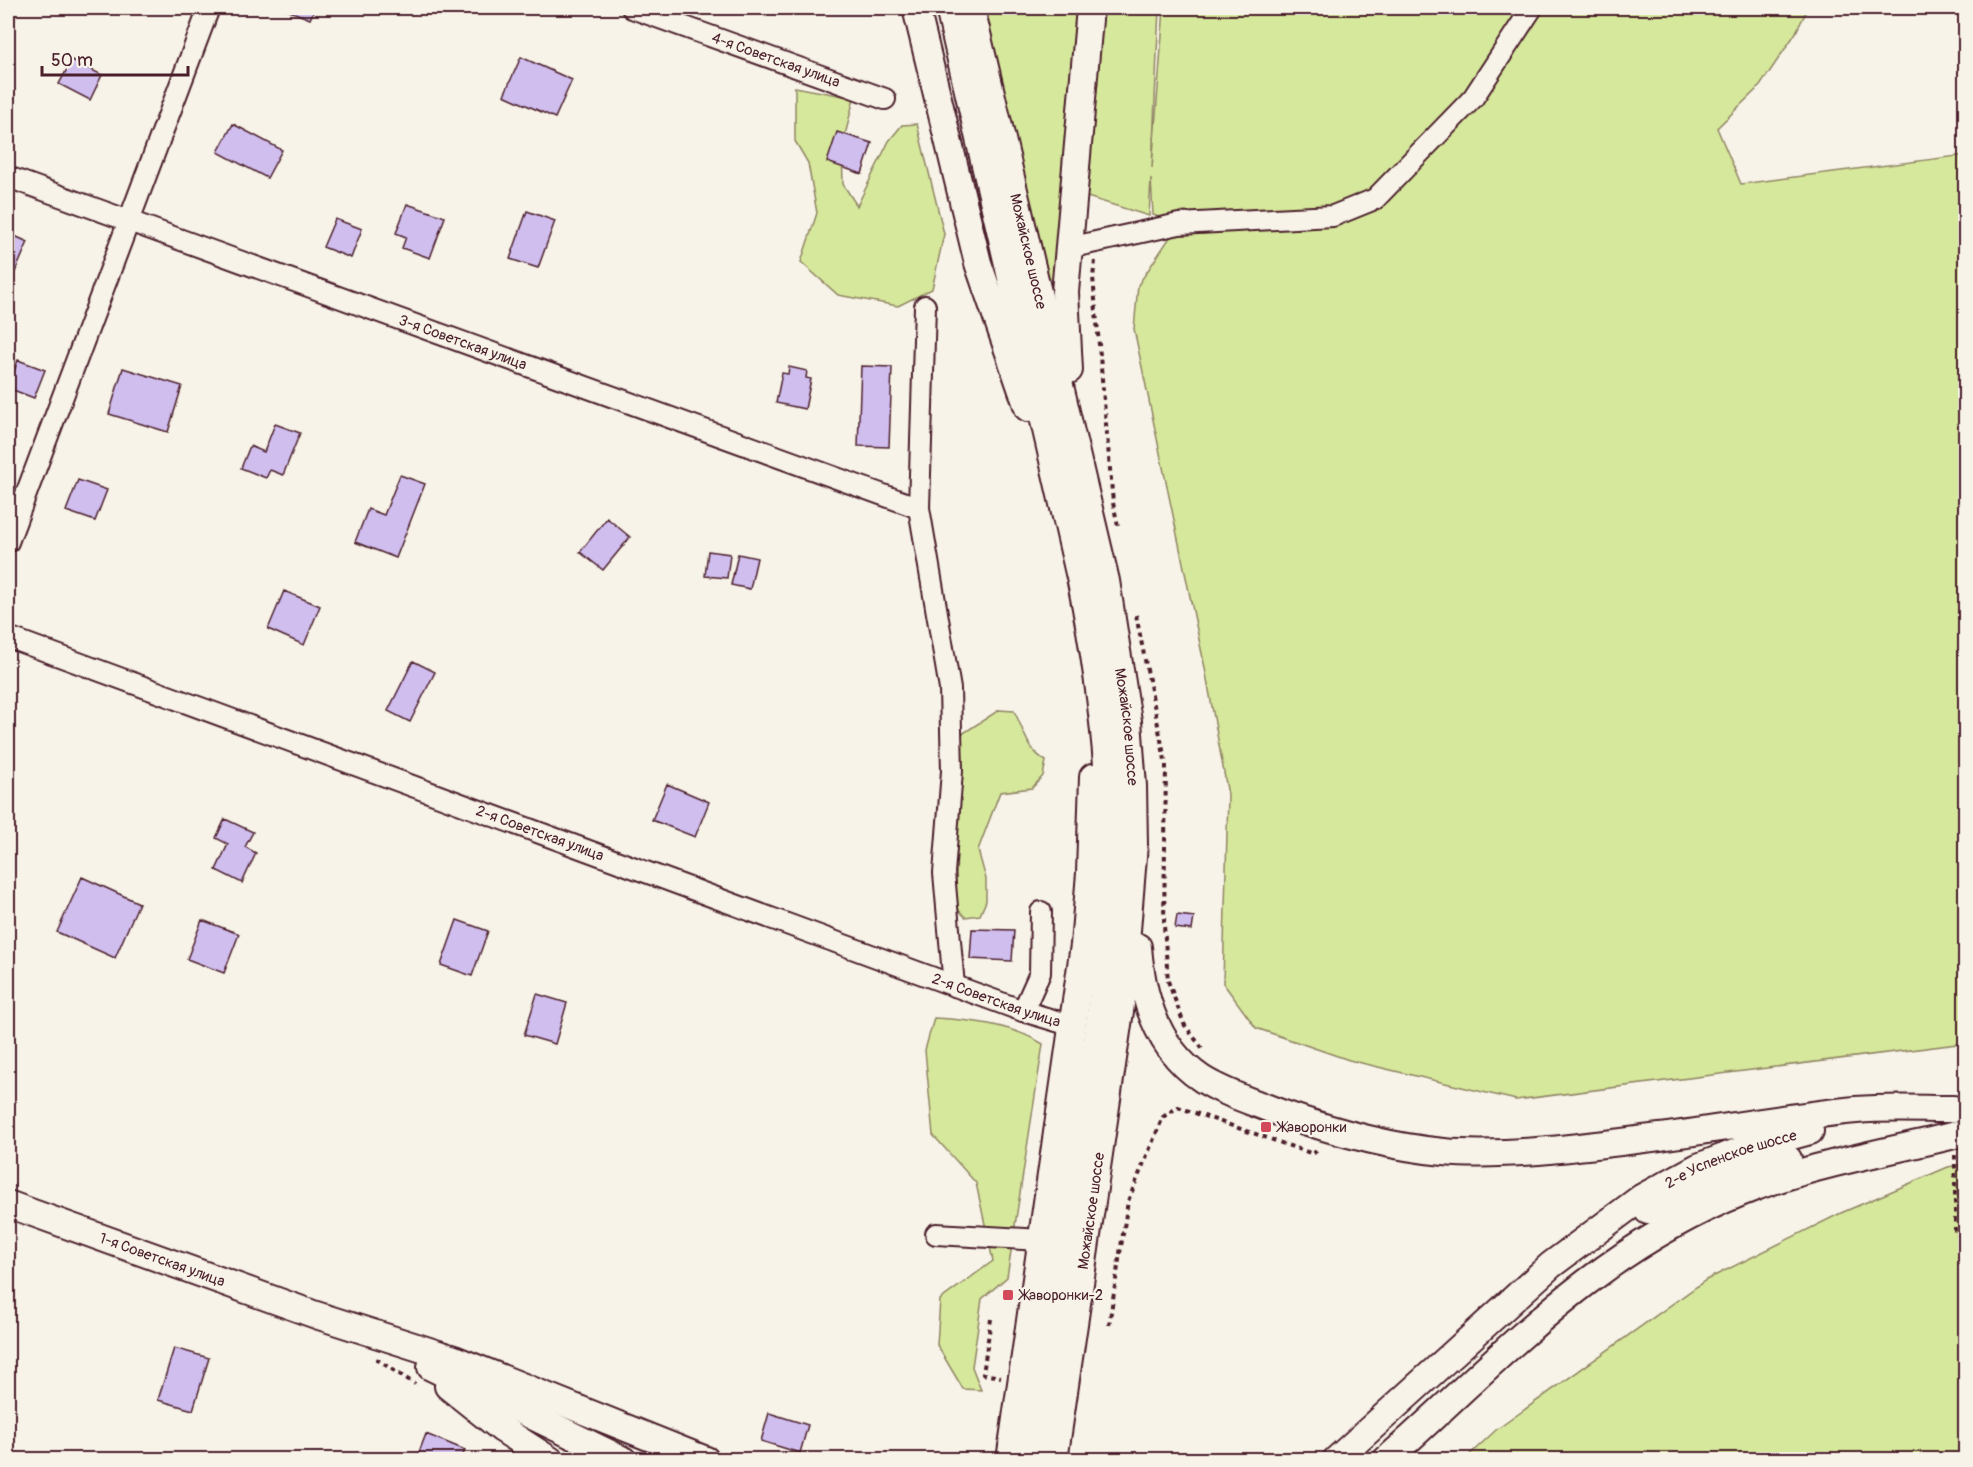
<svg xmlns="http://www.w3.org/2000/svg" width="1973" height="1467" viewBox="0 0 1973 1467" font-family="Pangolin,sans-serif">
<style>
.green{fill:#d6e89c;stroke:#908464;stroke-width:1.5}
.building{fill:#d0beef;stroke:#4a1f2b;stroke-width:1.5}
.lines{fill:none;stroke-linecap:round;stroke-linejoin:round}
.minor-casing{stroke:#4a1f2b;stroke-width:24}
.major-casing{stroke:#4a1f2b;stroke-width:30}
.path{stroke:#4a1f2b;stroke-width:4;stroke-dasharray:4.5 4.5;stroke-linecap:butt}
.minor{stroke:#f7f3e8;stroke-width:20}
.major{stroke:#f7f3e8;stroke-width:26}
.poi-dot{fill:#d1495b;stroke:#f7f3e8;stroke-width:2}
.labels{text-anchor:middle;stroke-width:4.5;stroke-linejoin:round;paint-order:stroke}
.street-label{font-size:15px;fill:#4a1f2b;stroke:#f7f3e8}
.poi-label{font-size:15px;fill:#4a1f2b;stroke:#f7f3e8;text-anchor:start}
</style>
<rect width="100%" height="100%" fill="#f7f3e8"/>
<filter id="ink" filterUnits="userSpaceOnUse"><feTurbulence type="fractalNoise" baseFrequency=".0167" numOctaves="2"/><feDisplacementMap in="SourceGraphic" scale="12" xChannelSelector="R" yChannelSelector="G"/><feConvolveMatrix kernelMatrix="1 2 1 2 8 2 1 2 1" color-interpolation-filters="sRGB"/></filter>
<g filter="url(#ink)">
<path class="green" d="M980,8H1083L1057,322Z
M1101,8H1159L1152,168L1164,8H1808L1795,34L1760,86L1717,128L1741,184L1965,155V1043L1516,1100L1349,1060L1256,1028L1223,983L1228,795L1205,668L1134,329L1138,285L1179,224L1153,215L1151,178L1149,216L1084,196Z
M795,87L854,98L842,148L843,184L857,206L889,141L902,125L917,124L944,234L932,289L898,306L838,295L801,262L817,213L808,163L795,141Z
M999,710L1014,711C1025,731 1025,748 1046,761L1043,776L1032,788L1000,792L978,850L986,879V901L980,915L965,917L955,906L960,763L957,748L962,734Z
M934,1018C971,1020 1010,1024 1043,1044L1007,1277L982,1299L972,1367L981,1390L963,1389L937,1345L940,1300L993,1261L976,1183L933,1135L925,1050Z
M1965,1164V1459H1465L1496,1430L1706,1280L1841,1213L1948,1167Z"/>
<path class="building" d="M282,8H315L310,19Z
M521,57L572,80L555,118L504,95Z
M72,60L102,75L90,100L59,84Z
M233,124L282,150L267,178L218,152Z
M837,132L872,143L862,174L827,162Z
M407,204L445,217L430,258L402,248L406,237L396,233Z
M527,211L555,221L538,268L510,259Z
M335,219L362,229L351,258L323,247Z
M8,233L28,242L15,272L8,269Z
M18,360L45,370L34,398L8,388Z
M861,366L892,367L889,447L858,446Z
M789,367L807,371L806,378L811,379L805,409L776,403L782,373L788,374Z
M123,368L182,386L168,432L109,414Z
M275,424L300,433L283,475L270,470L266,478L241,468L250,446L264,452Z
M400,475L425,484L396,558L355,542L368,509L384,515Z
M78,480L107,490L95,521L66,511Z
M607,518L630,537L603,570L580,552Z
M708,551L730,554L727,578L705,576Z
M738,554L757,558L750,589L731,585Z
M284,591L320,606L304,645L268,629Z
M413,661L435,672L410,722L388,711Z
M667,784L709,802L695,837L652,820Z
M225,819L253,832L245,847L256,853L242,883L216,870L228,844L216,838Z
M82,877L139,903L115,958L57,932Z
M1177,915L1194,917L1192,930L1175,928Z
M202,920L239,934L224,973L187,959Z
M457,920L488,931L472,976L441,965Z
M972,929L1014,930L1012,961L970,959Z
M537,994L567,1003L555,1044L524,1035Z
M174,1348L209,1358L193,1410L158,1400Z
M769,1413L808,1425L800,1453L761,1441Z
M426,1434L465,1450L461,1460H416Z"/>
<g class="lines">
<defs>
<g id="minor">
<path id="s1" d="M632,8L885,99"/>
<path id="s2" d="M8,177L919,508"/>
<path d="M1068,248L1179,224L1333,216L1375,199L1473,98L1532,8"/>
<path d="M925,306L919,508L950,689L952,771L944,873L954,986"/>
<path d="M8,542L209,8"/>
<path id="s3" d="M8,637L1023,1011L1073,1026"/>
<path d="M1023,1011L1040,973L1041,912"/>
<path d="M936,1234L1042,1240"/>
</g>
<g id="major">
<path d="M916,8L978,263L1028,408"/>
<path d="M949,8L1081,582C1103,692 1115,800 1110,911C1107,982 1094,1053 1083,1123C1067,1235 1050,1347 1033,1460"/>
<path id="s4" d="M971,8L1106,581L1128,721L1133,786L1134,844L1121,1004L1054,1460"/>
<path d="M1069,370L1065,292L1090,8"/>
<path d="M1138,947C1142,997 1158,1050 1202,1079C1226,1094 1253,1102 1278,1112C1332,1131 1387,1147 1444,1152C1508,1158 1595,1145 1660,1137C1725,1128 1791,1116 1856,1110C1888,1107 1921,1109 1953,1109"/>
<path id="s5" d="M8,1204L316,1315L454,1359L706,1460"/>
<path d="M1648,1211L1716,1181L1788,1159"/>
<path d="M431,1367L623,1460"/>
<path d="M448,1386L502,1429L550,1460"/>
<path d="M1010,1460L1084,945L1090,873L1093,777"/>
<path id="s6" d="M1336,1460L1551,1265L1641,1198L1698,1167L1745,1149L1810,1131"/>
<path d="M1386,1460C1502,1357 1593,1253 1740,1193C1809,1165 1883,1153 1955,1135"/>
</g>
</defs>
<use href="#minor" class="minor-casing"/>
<use href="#major" class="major-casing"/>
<path class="path" d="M1095,261L1093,277L1113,503L1118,526
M1136,615L1166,765L1164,925L1168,981L1184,1024L1204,1051
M1955,1155V1234L1966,1238
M991,1319L983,1374L1001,1377
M1109,1325L1128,1201L1163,1117L1178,1107L1313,1154L1319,1148
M376,1359L415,1384
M725,1453L743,1460"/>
<use href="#minor" class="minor"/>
<use href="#major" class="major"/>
</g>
</g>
<g class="poi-dot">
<rect x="1260" y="1121" width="12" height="12" rx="3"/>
<rect x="1002" y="1289" width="12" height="12" rx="3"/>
</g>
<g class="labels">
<g class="street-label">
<text dy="5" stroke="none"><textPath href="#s1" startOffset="153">4-я Советская улица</textPath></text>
<text dy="5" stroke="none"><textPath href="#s4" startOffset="250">Можайское шоссе</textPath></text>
<text dy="5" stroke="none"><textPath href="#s2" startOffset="484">3-я Советская улица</textPath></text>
<text dy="5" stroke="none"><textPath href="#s4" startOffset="736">Можайское шоссе</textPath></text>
<text dy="5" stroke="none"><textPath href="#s3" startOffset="567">2-я Советская улица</textPath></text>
<text dy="5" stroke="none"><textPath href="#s3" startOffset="1053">2-я Советская улица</textPath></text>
<text dy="5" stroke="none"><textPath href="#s6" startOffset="501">2-е Успенское шоссе</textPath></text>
<text transform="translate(1091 1211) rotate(-82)" y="5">Можайское шоссе</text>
<text dy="5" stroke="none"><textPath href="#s5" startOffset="164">1-я Советская улица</textPath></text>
</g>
<g class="poi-label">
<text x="1278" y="1132">Жаворонки</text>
<text x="1020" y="1300">Жаворонки-2</text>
</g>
</g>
<rect width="1973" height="1467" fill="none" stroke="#f7f3e8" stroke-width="30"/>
<rect x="15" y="15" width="1943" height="1437" fill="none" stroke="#4a1f2b" stroke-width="2" filter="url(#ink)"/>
<path d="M42 66v9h146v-9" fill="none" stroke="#4a1f2b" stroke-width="3"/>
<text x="51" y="66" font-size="18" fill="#4a1f2b" stroke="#f7f3e8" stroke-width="4.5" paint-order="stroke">50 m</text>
</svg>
